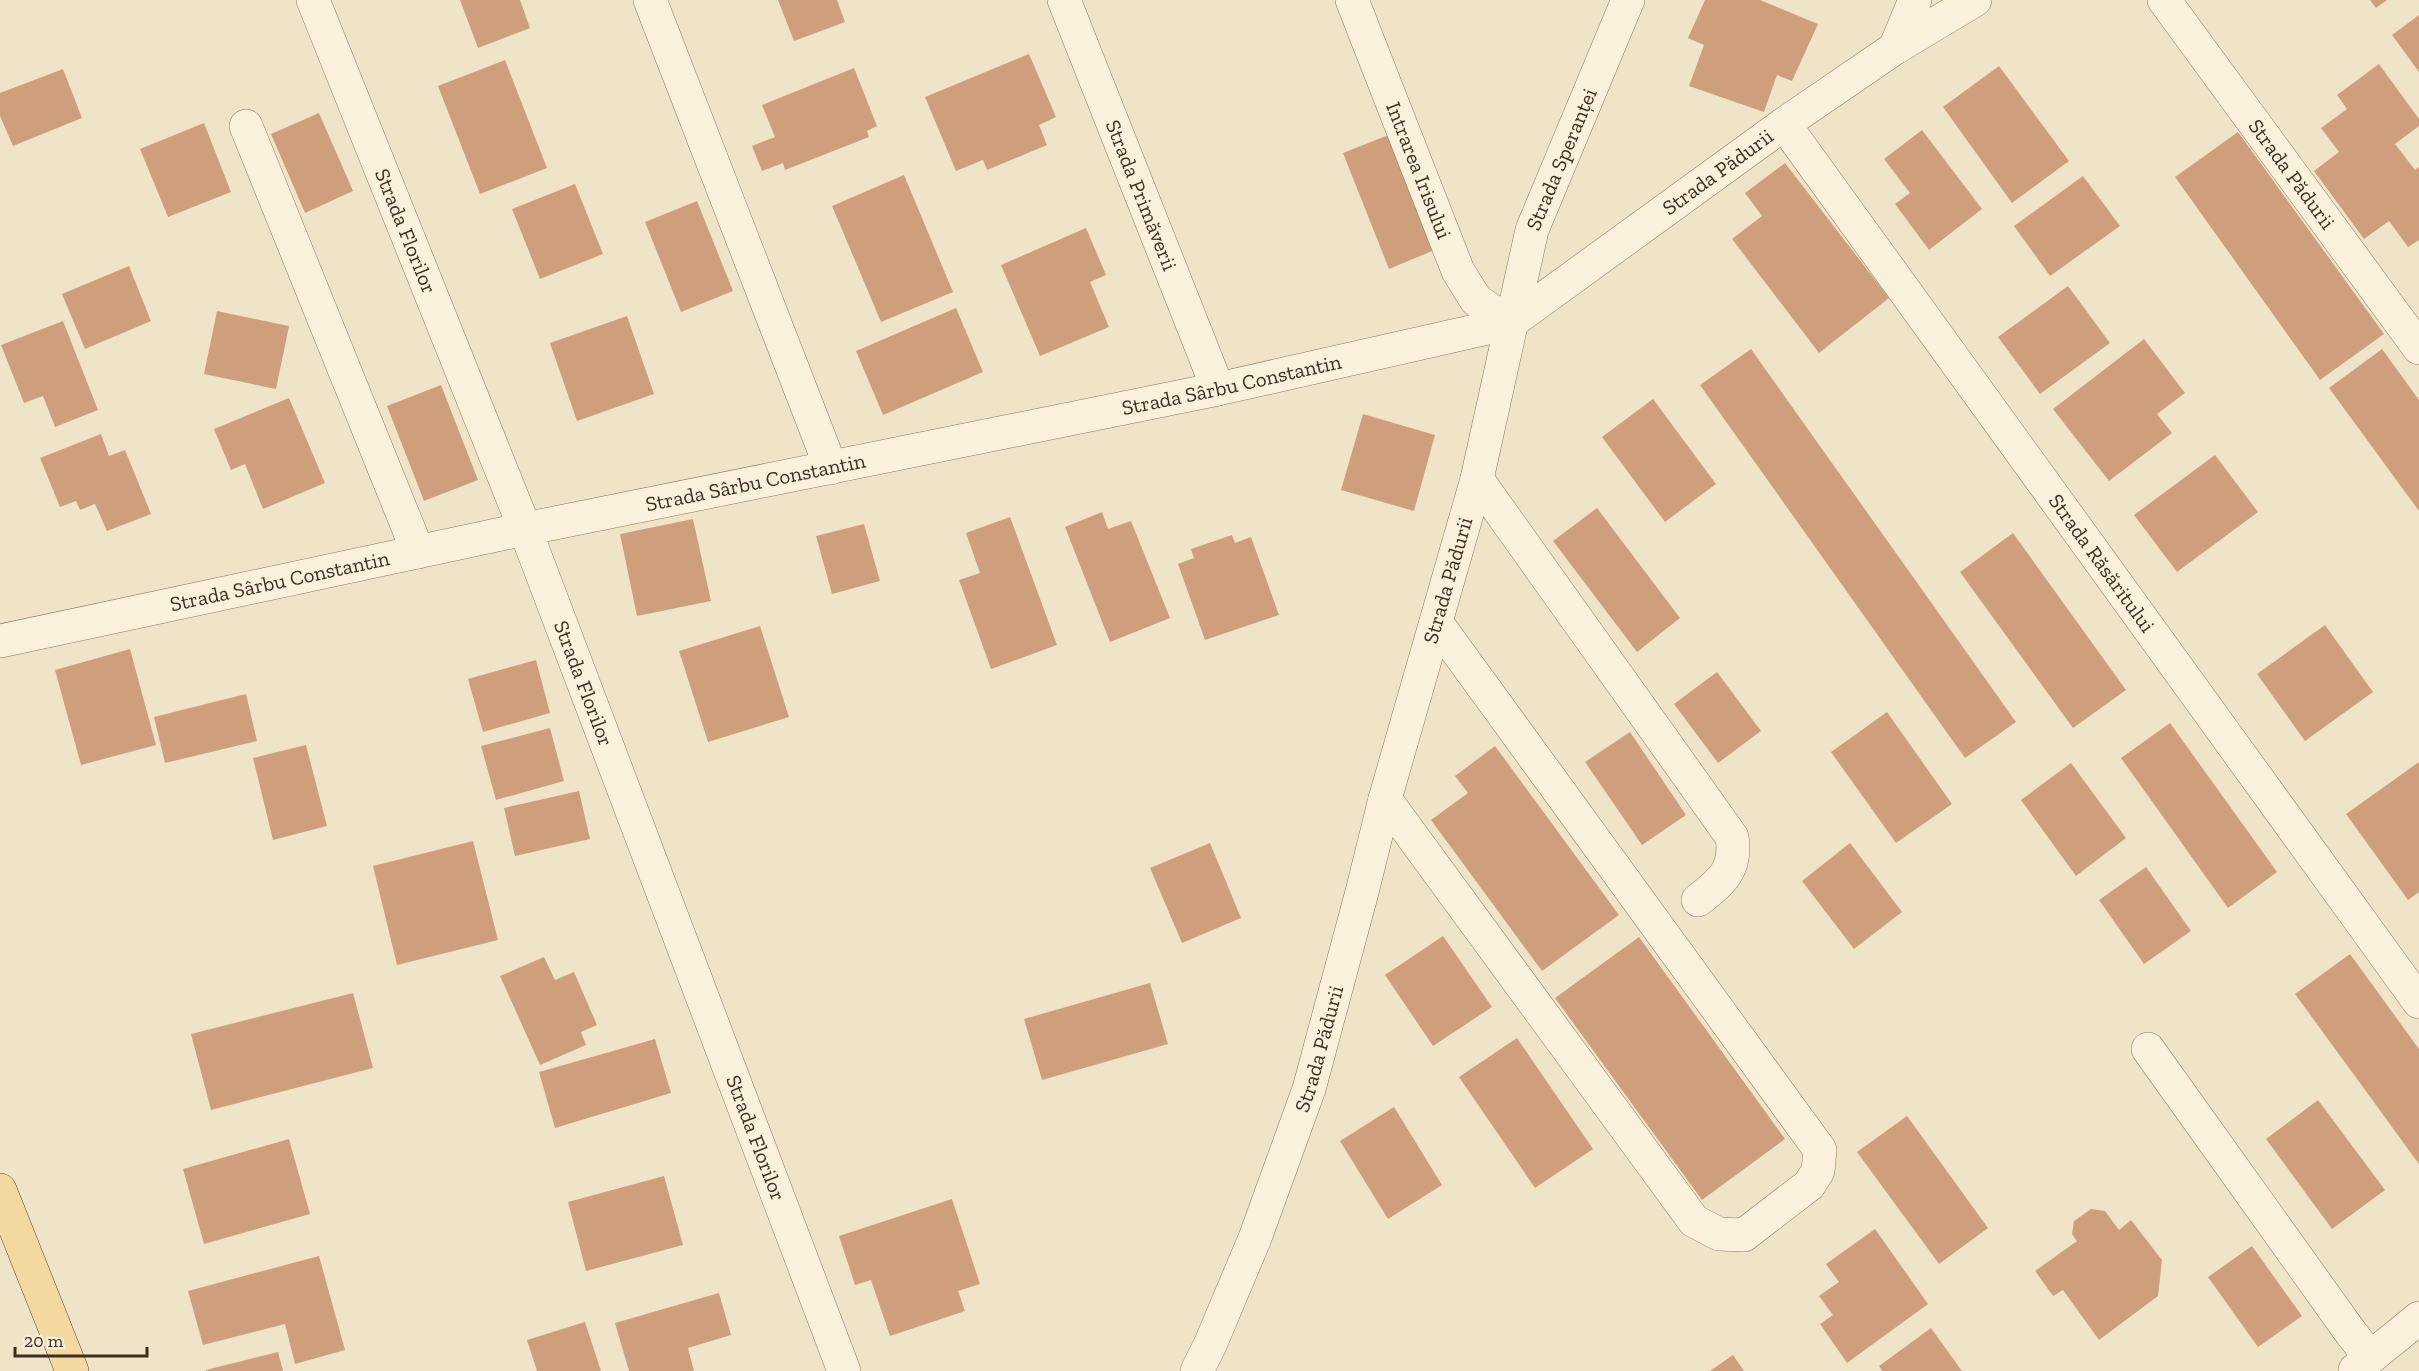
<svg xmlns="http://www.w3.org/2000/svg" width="2419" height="1371" viewBox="0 0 2419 1371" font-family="'Zilla Slab',serif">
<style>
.building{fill:#cf9f7d}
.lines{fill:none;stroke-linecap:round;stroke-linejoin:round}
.minor-casing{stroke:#8d765c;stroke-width:34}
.major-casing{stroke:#5b4430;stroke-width:34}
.minor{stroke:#faf1dc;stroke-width:33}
.major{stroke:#f3d9a0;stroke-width:33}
.labels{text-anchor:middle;stroke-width:4.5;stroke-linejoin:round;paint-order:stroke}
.street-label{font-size:21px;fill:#3d2e20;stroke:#f7eed8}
</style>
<rect width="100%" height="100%" fill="#f0e4c8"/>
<path class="building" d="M460,0H520L530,28L478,48Z
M778,0H837L845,22L794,41Z
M1705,0H1760L1818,24L1792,81L1777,75L1764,112L1689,86L1704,45L1688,38Z
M2370,0H2387L2376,8Z
M2419,15V72L2392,35Z
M1029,54L1056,117L1039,125L1047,145L987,170L983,160L956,171L925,97Z
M505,60L547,168L480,194L438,86Z
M2379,64L2419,119V126L2395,144L2415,170L2419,167V240L2408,247L2389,221L2364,239L2314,171L2339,152L2321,128L2347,109L2337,95Z
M1999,66L2069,161L2012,203L1943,107Z
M854,68L877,126L867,131L869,137L785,170L783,163L762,171L752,146L775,137L762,105Z
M63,69L82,118L13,146L0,116V93Z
M319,113L353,191L305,213L271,134Z
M204,123L231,192L168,217L140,149Z
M1922,130L1982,209L1929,250L1895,204L1910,193L1884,159Z
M2238,132L2384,334L2320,380L2175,177Z
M1391,134L1437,249L1389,269L1343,153Z
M1785,163L1889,298L1819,353L1732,239L1762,216L1745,193Z
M904,175L953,292L881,322L832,206Z
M2083,176L2120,226L2050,276L2014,226Z
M575,184L603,254L540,279L512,209Z
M697,201L733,291L681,312L645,222Z
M1086,228L1106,275L1090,282L1109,327L1040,356L1001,265Z
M129,266L151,321L85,349L62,294Z
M2068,286L2110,343L2040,394L1998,337Z
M956,308L983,372L883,415L856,351Z
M217,311L289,326L276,389L204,374Z
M627,316L654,394L577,421L550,343Z
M63,321L98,410L55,427L43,396L24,403L1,345Z
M2144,339L2185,393L2157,414L2172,433L2109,481L2053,409Z
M1751,349L2016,722L1965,758L1700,385Z
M2382,349L2419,400V511L2329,388Z
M441,385L478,480L424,501L387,406Z
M289,398L325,483L263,509L245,464L231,470L214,429Z
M1653,399L1716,484L1665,522L1602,437Z
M1363,414L1435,435L1414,511L1341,490Z
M101,434L109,456L125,450L151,514L107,531L95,504L80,510L76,501L60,507L40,458Z
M2215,455L2258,512L2177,572L2134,515Z
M1597,508L1680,618L1637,652L1553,541Z
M1102,512L1108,529L1131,521L1170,618L1110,642L1065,527Z
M1010,517L1057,645L991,669L959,580L980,573L966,533Z
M693,519L711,601L637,616L620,534Z
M864,524L880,581L832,594L816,536Z
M2013,533L2126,690L2073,728L1960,572Z
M1232,535L1235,543L1251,537L1279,615L1205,640L1178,564L1194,558L1191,549Z
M2325,625L2373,692L2305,741L2257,674Z
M760,626L789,717L708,742L679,651Z
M130,649L156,745L81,765L55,670Z
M536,660L550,713L483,732L468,679Z
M1717,672L1761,731L1718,763L1674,704Z
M246,694L257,741L165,763L154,717Z
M1887,712L1952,804L1896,843L1831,752Z
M2170,723L2277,872L2228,908L2121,758Z
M550,728L564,781L496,800L481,746Z
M1630,732L1686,815L1642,845L1585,762Z
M306,745L327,826L273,840L253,758Z
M1495,746L1619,915L1542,971L1431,820L1468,793L1455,776Z
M2419,762V892L2408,900L2346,814Z
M2071,763L2126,838L2076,876L2021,800Z
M579,791L590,839L515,856L504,808Z
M473,841L498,940L397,965L373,866Z
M1210,843L1241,918L1182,943L1150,868Z
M1850,843L1902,912L1854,949L1802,881Z
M2146,867L2191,931L2144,964L2099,900Z
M1443,936L1492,1007L1433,1046L1385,975Z
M1639,937L1785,1139L1702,1200L1555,998Z
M2350,954L2419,1049V1164L2295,994Z
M544,957L555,980L574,972L597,1025L581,1032L586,1045L540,1065L500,976Z
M1150,983L1168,1044L1042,1080L1024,1019Z
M353,993L373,1068L211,1110L191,1034Z
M1517,1038L1593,1149L1535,1188L1459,1077Z
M655,1039L671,1093L555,1128L539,1072Z
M2318,1100L2385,1190L2332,1229L2266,1139Z
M1394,1107L1442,1185L1388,1219L1340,1141Z
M1907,1116L1988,1228L1939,1264L1857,1152Z
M289,1139L310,1214L204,1244L183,1169Z
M664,1176L683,1245L586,1271L568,1202Z
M952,1199L980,1284L958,1291L965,1311L890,1336L871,1280L855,1285L839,1236Z
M2091,1209L2105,1211L2119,1230L2131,1220L2162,1260L2158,1296L2099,1340L2063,1290L2053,1296L2035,1271L2077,1241L2072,1234L2074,1221Z
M1875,1229L1928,1304L1847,1363L1820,1324L1833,1315L1819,1296L1839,1282L1826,1264Z
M2252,1246L2302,1316L2258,1347L2208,1277Z
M319,1256L345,1350L295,1364L285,1324L203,1345L188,1291Z
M719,1293L731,1335L688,1348L694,1371H629L615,1323Z
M585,1322L601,1371H537L527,1340Z
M1931,1328L1962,1371H1882L1879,1366Z
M278,1352L283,1371H206V1370Z
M1733,1355L1744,1371H1710Z"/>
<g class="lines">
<defs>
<g id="minor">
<path id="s1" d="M313,0L525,529L844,1371"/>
<path d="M650,0L831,468"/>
<path id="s2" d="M1064,0L1218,389"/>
<path id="s3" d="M1352,0L1458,271L1476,300L1510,323"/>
<path id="s4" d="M2164,0L2419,348"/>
<path d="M1895,48L1915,0"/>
<path id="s5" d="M1784,124L2419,1002"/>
<path d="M246,126L418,552"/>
<path d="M1477,479L1732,837C1737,869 1722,882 1698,900"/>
<path id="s6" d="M0,641L525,529L1218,389L1510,323L1784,124L1895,48L1975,0"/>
<path d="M1385,799L1694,1221L1719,1234L1744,1235L1809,1185L1818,1171L1820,1150L1436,622"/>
<path d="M2148,1049L2351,1333L2370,1357"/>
<path d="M2355,1370L2419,1318"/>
<path id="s7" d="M1197,1371L1210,1345L1255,1238L1309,1089L1362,892L1385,799L1477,479L1532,230L1628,0"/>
</g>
<path id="major" d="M0,1190L72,1371"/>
</defs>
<use href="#minor" class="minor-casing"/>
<use href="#major" class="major-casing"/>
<use href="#minor" class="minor"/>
<use href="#major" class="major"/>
</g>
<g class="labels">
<g class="street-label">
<text dy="7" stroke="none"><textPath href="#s7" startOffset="1268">Strada Speranței</textPath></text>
<text dy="7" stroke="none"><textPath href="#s3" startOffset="183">Intrarea Irisului</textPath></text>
<text dy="7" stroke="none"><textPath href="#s6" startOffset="1800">Strada Pădurii</textPath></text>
<text dy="7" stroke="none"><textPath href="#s4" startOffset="216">Strada Pădurii</textPath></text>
<text dy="7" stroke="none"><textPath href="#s2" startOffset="210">Strada Primăverii</textPath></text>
<text dy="7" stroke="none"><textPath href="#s1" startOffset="249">Strada Florilor</textPath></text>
<text dy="7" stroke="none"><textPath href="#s6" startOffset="1258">Strada Sârbu Constantin</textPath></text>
<text dy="7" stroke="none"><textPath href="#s6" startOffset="772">Strada Sârbu Constantin</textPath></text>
<text dy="7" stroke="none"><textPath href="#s5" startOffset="542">Strada Răsăritului</textPath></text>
<text dy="7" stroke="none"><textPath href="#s7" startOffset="831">Strada Pădurii</textPath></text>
<text dy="7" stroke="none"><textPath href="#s6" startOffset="286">Strada Sârbu Constantin</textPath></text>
<text dy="7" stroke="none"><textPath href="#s1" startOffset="735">Strada Florilor</textPath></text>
<text dy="7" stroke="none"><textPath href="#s7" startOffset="345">Strada Pădurii</textPath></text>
<text dy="7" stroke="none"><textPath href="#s1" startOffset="1221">Strada Florilor</textPath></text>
</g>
</g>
<path d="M15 1347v9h132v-9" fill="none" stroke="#3d2e20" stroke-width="3"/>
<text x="24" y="1347" font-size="18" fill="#3d2e20" stroke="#f7eed8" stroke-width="4.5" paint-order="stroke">20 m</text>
</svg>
